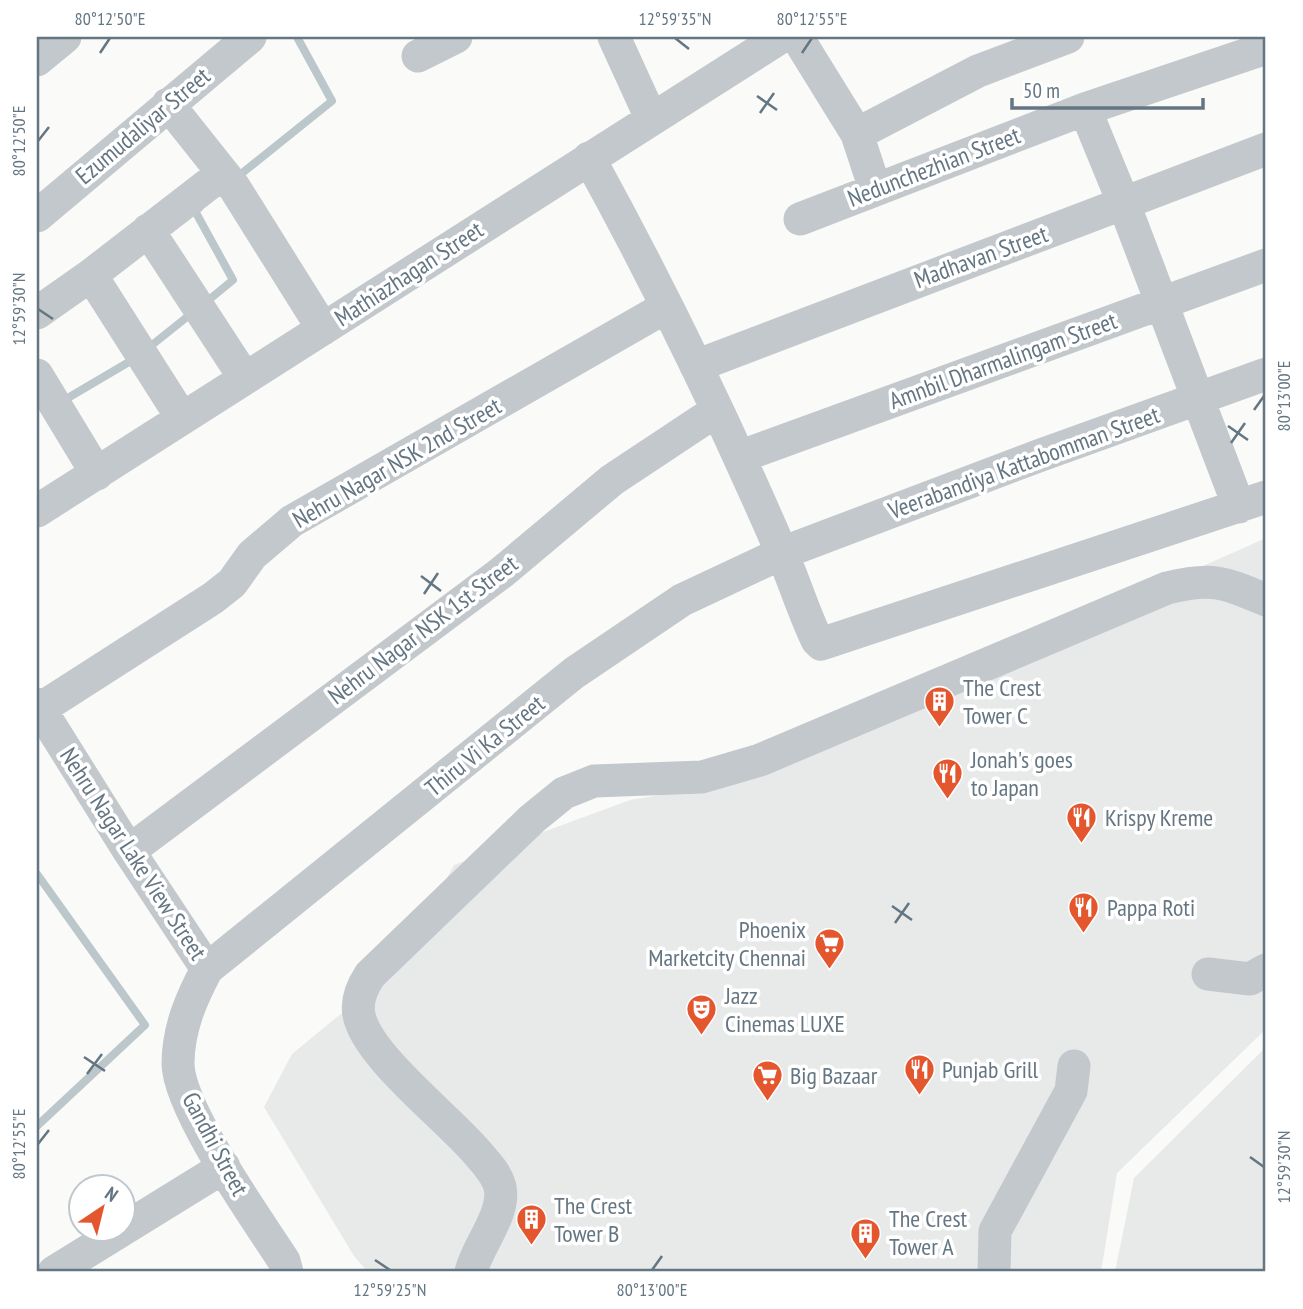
<svg xmlns="http://www.w3.org/2000/svg" width="1303" height="1309" viewBox="0 0 1303 1309" font-family="'PT Sans Narrow',sans-serif">
<style>
.built{fill:#e8e9e9}
.lines{fill:none;stroke-linecap:round;stroke-linejoin:round}
.stream{stroke:#bbc7cb;stroke-width:8}
.minor{stroke:#c3c8cc;stroke-width:33}
.ticks{fill:none;stroke:#657683;stroke-width:2.5}
.labels{text-anchor:middle;stroke-width:7;stroke-linejoin:round;paint-order:stroke}
.street-label{font-size:24px;fill:#657683;stroke:#fff}
.poi-label{font-size:24px;fill:#657683;stroke:#fff;text-anchor:start}
.neatline{fill:none;stroke:#657683;stroke-width:2.5}
.ticks-label{font-size:18px;text-anchor:middle;fill:#657683}
</style>
<rect width="100%" height="100%" fill="#fafaf8"/>
<path class="built" d="M1266,538V1029L1117,1173L1101,1272H368L354,1256L264,1107L292,1054L399,966L454,865L630,800L750,780L1003,655Z
M1266,1047V1272H1115L1134,1178Z"/>
<g class="lines">
<path class="stream" d="M236,178L332,101L297,37
M199,208L195,211L233,280L205,303
M147,349L192,313
M61,402L134,359
M37,874L145,1025L37,1126"/>
<path class="minor" d="M614,37L651,118
M797,37L857,134L875,189
M418,56L456,37
M37,60L65,37
M168,104L234,187L323,329
M1085,109L1124,204L1239,507
M857,134L978,71L1068,37
M589,158C659,285 723,417 781,551C794,580 803,611 817,640L821,644L1266,497
M37,216L250,37
M800,219L1085,109L1266,48
M148,230L244,377
M91,275L182,418
M37,313L91,275L223,173
M696,366L1266,149
M37,375L97,474
M739,457L1266,265
M37,511L781,37
M37,704L129,851L207,969
M40,709L213,598L232,583L252,555L292,521L666,307
M129,851L501,573L612,480L716,411
M1208,974L1250,979L1266,970
M54,1272L224,1167
M287,1272L284,1261C257,1219 179,1110 178,1064C178,1029 191,999 207,969L574,673L682,600L782,553L1041,455L1266,374
M471,1272C477,1246 506,1214 500,1187C497,1175 488,1165 480,1156C451,1120 367,1057 359,1015C356,1000 362,987 370,975L532,819L564,793L594,781L702,777L760,760L1167,588C1213,577 1223,582 1266,600
M994,1272L995,1231L1071,1091L1074,1066"/>
</g>
<path class="ticks" d="M675,38L689,49M100,53L110,38M802,53L812,38M757,96L777,110M760,113L774,93M38,141L49,127M38,309L53,319M1254,410L1264,396M1228,426L1248,440M1231,443L1245,423M421,576L441,591M424,594L438,573M892,906L912,920M895,923L909,903M84,1057L105,1071M87,1074L102,1054M38,1144L49,1130M1250,1157L1264,1167M375,1260L390,1270M652,1270L662,1256"/>
<defs>
<symbol id="building-pin" viewBox="-11 -11 22 30"><path d="M0 17L-7.5 6A9.5 9.5 0 1 1 7.5 6Z" fill="#e4572e" stroke="#fff"/><path d="M-4-6H4V6H1V3H-1V6H-4ZM-2.5-4.3h1.7v1.8h-1.7ZM.8-4.3h1.7v1.8H.8ZM-2.5-1h1.7V.8h-1.7ZM.8-1h1.7V.8H.8Z" fill="#fff"/></symbol>
<symbol id="restaurant-pin" viewBox="-11 -11 22 30"><path d="M0 17L-7.5 6A9.5 9.5 0 1 1 7.5 6Z" fill="#e4572e" stroke="#fff"/><path d="M-5-6h1v4h1v-4h1v4h1v-4h1v5L-1.5 .5V6h-2V.5L-5-1ZM5-6V6H3V1.5H1.5Q1.5-4 5-6Z" fill="#fff"/></symbol>
<symbol id="supermarket-pin" viewBox="-11 -11 22 30"><path d="M0 17L-7.5 6A9.5 9.5 0 1 1 7.5 6Z" fill="#e4572e" stroke="#fff"/><path d="M-6-5.5h2.5l.6 2H6L4.5 2H-2.5L-4.4-4H-6ZM-1.5 3.2a1.3 1.3 0 1 0 .1 0ZM3 3.2a1.3 1.3 0 1 0 .1 0Z" fill="#fff"/></symbol>
<symbol id="theatre-pin" viewBox="-11 -11 22 30"><path d="M0 17L-7.5 6A9.5 9.5 0 1 1 7.5 6Z" fill="#e4572e" stroke="#fff"/><path d="M-5-5.5Q0-4 5-5.5V0Q5 5 0 6Q-5 5-5 0ZM-3.3-2.5H-1v1.5H-3.3ZM1-2.5H3.3v1.5H1ZM-2.8 1Q0 5.5 2.8 1Z" fill="#fff"/></symbol>
</defs>
<g fill-rule="evenodd">
<use href="#building-pin" x="922" y="684" width="35" height="47"/>
<use href="#restaurant-pin" x="930" y="756" width="35" height="47"/>
<use href="#restaurant-pin" x="1064" y="800" width="35" height="47"/>
<use href="#restaurant-pin" x="1066" y="890" width="35" height="47"/>
<use href="#supermarket-pin" x="812" y="926" width="35" height="47"/>
<use href="#theatre-pin" x="684" y="992" width="35" height="47"/>
<use href="#restaurant-pin" x="902" y="1052" width="35" height="47"/>
<use href="#supermarket-pin" x="750" y="1058" width="35" height="47"/>
<use href="#building-pin" x="514" y="1202" width="35" height="47"/>
<use href="#building-pin" x="848" y="1216" width="35" height="47"/>
</g>
<g class="labels">
<g class="street-label">
<text transform="translate(143 126) rotate(-40)" y="8">Ezumudaliyar Street</text>
<text transform="translate(934 167) rotate(-21)" y="8">Nedunchezhian Street</text>
<text transform="translate(981 257) rotate(-20)" y="8">Madhavan Street</text>
<text transform="translate(409 274) rotate(-33)" y="8">Mathiazhagan Street</text>
<text transform="translate(1003 361) rotate(-20)" y="8">Amnbil Dharmalingam Street</text>
<text transform="translate(397 463) rotate(-30)" y="8">Nehru Nagar NSK 2nd Street</text>
<text transform="translate(1024 463) rotate(-20)" y="8">Veerabandiya Kattabomman Street</text>
<text transform="translate(423 630) rotate(-37)" y="8">Nehru Nagar NSK 1st Street</text>
<text transform="translate(485 746) rotate(-39)" y="8">Thiru Vi Ka Street</text>
<text transform="translate(133 854) rotate(57)" y="8">Nehru Nagar Lake View Street</text>
<text transform="translate(215 1144) rotate(62)" y="8">Gandhi Street</text>
</g>
<g class="poi-label">
<text x="963" y="696">The Crest<tspan x="963" dy="28">Tower C</tspan></text>
<text x="971" y="768">Jonah's goes<tspan x="971" dy="28">to Japan</tspan></text>
<text x="1105" y="826">Krispy Kreme</text>
<text x="1107" y="916">Pappa Roti</text>
<text x="806" y="938" text-anchor="end">Phoenix<tspan x="806" dy="28">Marketcity Chennai</tspan></text>
<text x="725" y="1004">Jazz<tspan x="725" dy="28">Cinemas LUXE</tspan></text>
<text x="942" y="1078">Punjab Grill</text>
<text x="790" y="1084">Big Bazaar</text>
<text x="554" y="1214">The Crest<tspan x="554" dy="28">Tower B</tspan></text>
<text x="889" y="1227">The Crest<tspan x="889" dy="28">Tower A</tspan></text>
</g>
</g>
<rect width="1303" height="1309" fill="none" stroke="#ffffff" stroke-width="77"/>
<g transform="translate(102 1208) rotate(35)"><circle r="33" fill="#ffffff" stroke="#c1c8cd" stroke-width="2"/>
<path d="M0-5L12 26L0 18L-12 26Z" fill="#e4572e"/>
<text y="-10" font-size="19" font-weight="bold" text-anchor="middle" fill="#657683">N</text>
</g>
<path d="M1012 98v10h191v-10" fill="none" stroke="#657683" stroke-width="3.5"/>
<text x="1023" y="98" font-size="21" fill="#657683" stroke="#ffffff" stroke-width="5" paint-order="stroke">50 m</text>
<rect x="38" y="38" width="1226" height="1232" class="neatline"/>
<g class="ticks-label">
<text x="110" y="25">80°12'50"E</text>
<text x="675" y="25">12°59'35"N</text>
<text x="812" y="25">80°12'55"E</text>
<text transform="translate(19 141) rotate(-90)" y="6">80°12'50"E</text>
<text transform="translate(19 309) rotate(-90)" y="6">12°59'30"N</text>
<text transform="translate(1284 396) rotate(-90)" y="6">80°13'00"E</text>
<text transform="translate(19 1144) rotate(-90)" y="6">80°12'55"E</text>
<text transform="translate(1284 1167) rotate(-90)" y="6">12°59'30"N</text>
<text x="390" y="1296">12°59'25"N</text>
<text x="652" y="1296">80°13'00"E</text>
</g>
</svg>
